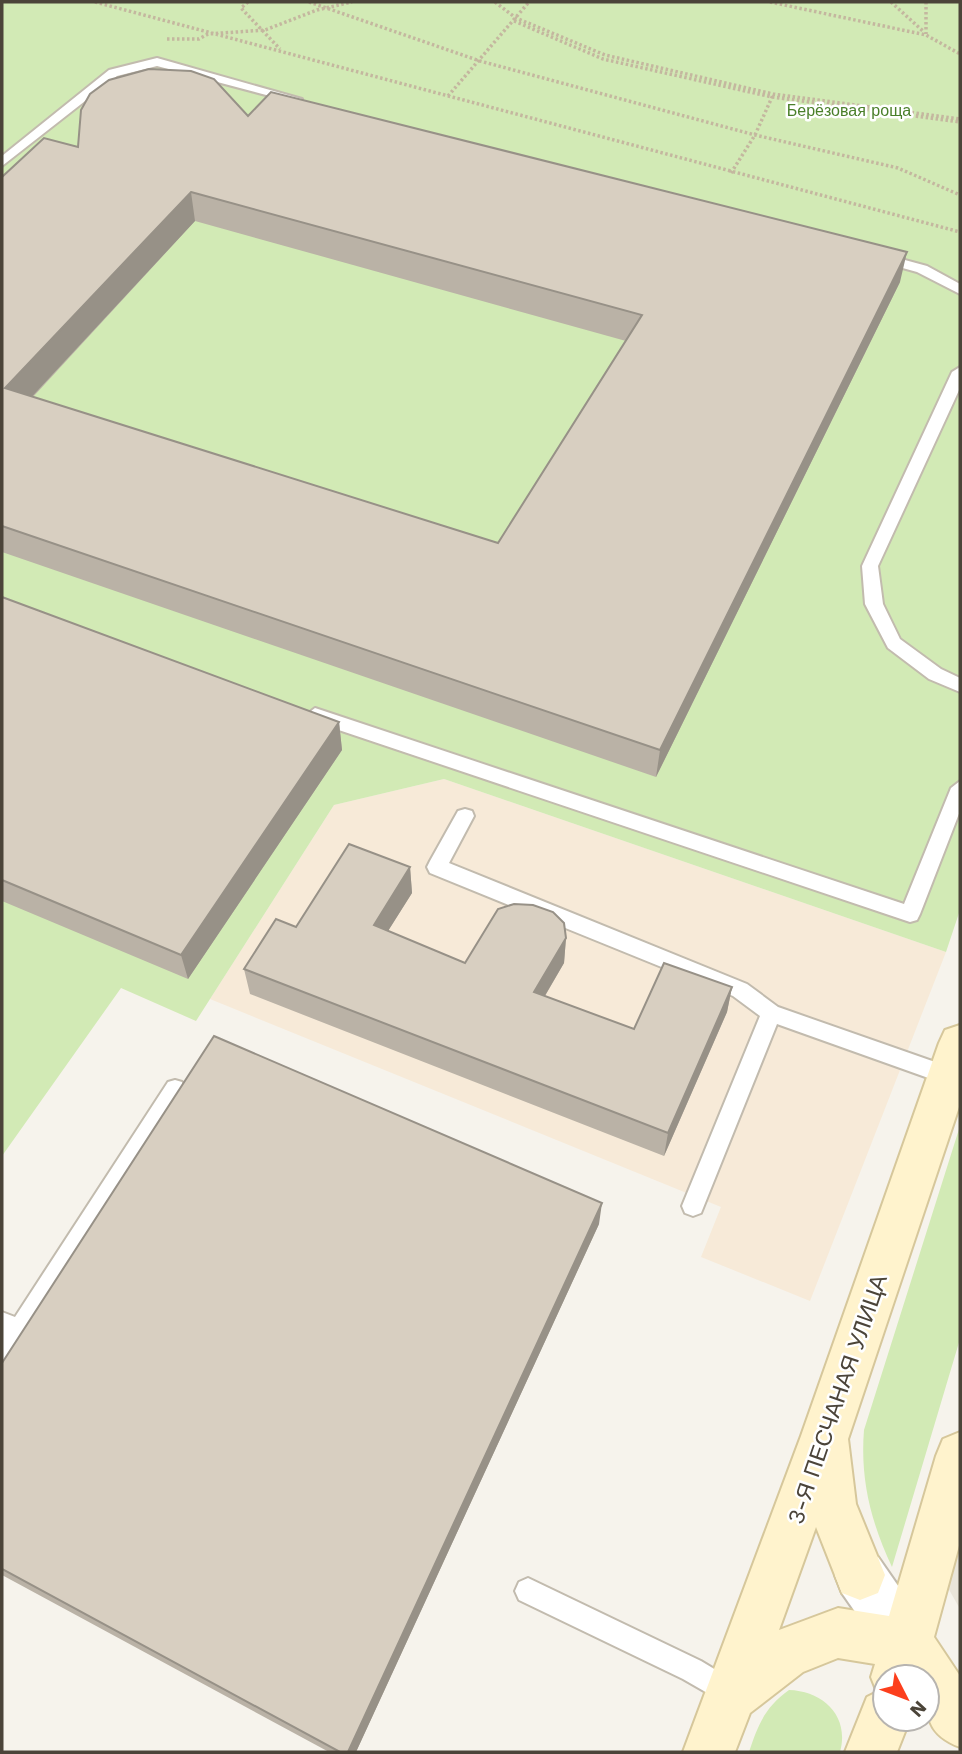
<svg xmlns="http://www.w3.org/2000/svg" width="962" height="1754" viewBox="0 0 962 1754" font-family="'Work Sans',sans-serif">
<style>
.residential{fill:#eae5da}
.commercial{fill:#f7ead8}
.green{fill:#d2eab5}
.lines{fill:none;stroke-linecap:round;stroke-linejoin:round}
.lane-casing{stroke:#c2bbae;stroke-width:4}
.street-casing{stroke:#c2bbae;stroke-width:4}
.secondary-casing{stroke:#d6c79b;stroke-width:4}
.path{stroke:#c4b79f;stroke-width:3.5;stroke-dasharray:2.5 2.5;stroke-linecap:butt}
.lane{fill:#fff;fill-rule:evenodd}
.street{fill:#fff;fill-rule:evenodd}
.secondary{fill:#fff3cd;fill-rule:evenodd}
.wall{fill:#bab2a6;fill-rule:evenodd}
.shaded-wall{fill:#979187}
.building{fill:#d8cfc1;stroke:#979187;stroke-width:2;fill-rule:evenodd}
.labels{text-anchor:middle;stroke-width:5;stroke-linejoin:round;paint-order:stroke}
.far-park-label{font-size:16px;fill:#4a7f2a;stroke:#fff}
.near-street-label{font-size:23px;fill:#4b4439;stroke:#fff}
</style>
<rect width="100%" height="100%" fill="#f6f3ec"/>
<path class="residential" d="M960,1537V1609L947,1586Z"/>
<path class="commercial" d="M444,779L946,952L810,1301L701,1257L721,1207L210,999L334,805Z"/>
<path class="green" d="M2,2H960V910L946,952L444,779L334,805L196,1021L121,988L2,1156Z
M960,1126V1339L892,1567C871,1522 860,1480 864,1430Z
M789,1690C823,1691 850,1716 840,1752H749C758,1725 765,1707 789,1690Z"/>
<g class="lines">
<defs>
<path id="lane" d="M157,58L302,99L296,103L157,66L117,76L2,166V156L109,70Z
M879,253L927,266L960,284V294L917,272L874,260L872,257Z
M960,367V388L878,566L883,604L900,639L941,669L960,678V692L929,679L888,648L865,604L862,566L952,372Z
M315,708L904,904L951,788L960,781V811L920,914L917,920L910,922L309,720L306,715Z
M465,809L472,811L474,816L449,863L747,984L778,1007L955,1069L958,1076L955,1083L948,1085L777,1024L701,1213L693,1216L685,1213L682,1206L760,1016L733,996L430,873L427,867L430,861L458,811Z
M175,1080L182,1082L185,1089L182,1096L29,1340L10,1366L2,1369V1312L15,1317L168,1082Z
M528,1578L701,1661L739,1684L743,1693L739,1702L730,1706L683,1679L519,1600L515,1591L519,1582Z"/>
<path id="street" d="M860,1550L878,1557L926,1626L934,1644L926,1662L908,1670L890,1662L842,1593L835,1575L842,1557Z"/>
<path id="secondary" d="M960,1025V1104L848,1439L856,1504L885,1575L878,1593L860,1600L842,1593L816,1527L779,1630L838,1608L889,1616L936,1456L943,1439L960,1432V1542L934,1637L960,1676V1747C923,1733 927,1712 927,1677H885V1719H910L897,1752H845L867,1697L877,1692L871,1677L875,1664L838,1658L803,1672L750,1713L735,1752H683L801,1436L939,1043L945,1030Z"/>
</defs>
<use href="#lane" class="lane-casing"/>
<use href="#street" class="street-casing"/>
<use href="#secondary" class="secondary-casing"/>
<path class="path" d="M95,2L960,232
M248,2L241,8L280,49
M309,2L480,61L755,135L898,168L960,195
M495,2L516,18L605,55L773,94L960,119
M770,2L926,35L960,54
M891,2L924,32
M926,2V34
M514,21L603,59L772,97L960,122
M167,39H199L208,34L265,30L317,10L352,2
M448,96L529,2
M731,173L755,135L773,95"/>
<use href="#lane" class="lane"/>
<use href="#street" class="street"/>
<use href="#secondary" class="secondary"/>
</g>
<path class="wall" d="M248,116L900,282L656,777L2,552V177L78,147ZM195,221L626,341L498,543L33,397Z
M2,597L339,722L342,750L188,979L2,901Z
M410,867L412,893L388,931L465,963L566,938L564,963L545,996L634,1029L732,987L727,1012L664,1156L250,994L244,969L296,927Z
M599,1224L356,1752H329L2,1575V1363Z"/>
<path class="shaded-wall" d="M191,192L195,221L13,417L5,388Z
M907,252L900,282L656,777L660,750Z
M339,722L342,750L188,979L181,955Z
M410,867L412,893L376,950L374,925Z
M566,938L564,963L533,1016L534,992Z
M732,987L727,1012L664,1156L668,1133Z
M602,1203L599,1224L356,1752H348Z"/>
<path class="building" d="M149,69L191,71L214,79L248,116L271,92L907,252L660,750L2,526V177L44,138L78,147L81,110L90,94L109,80ZM191,192L642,315L498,543L5,388Z
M2,597L339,722L181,955L2,880Z
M349,844L410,867L374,925L465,963L498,909L514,904L533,905L553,912L564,923L566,938L534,992L634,1029L664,963L732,987L668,1133L244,969L276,919L296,927Z
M214,1036L602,1203L348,1752H340L2,1569V1363Z"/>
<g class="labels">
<g class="far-park-label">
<text x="849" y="116">Берёзовая роща</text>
</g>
<g class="near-street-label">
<text transform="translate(837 1399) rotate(-71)" y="8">3-Я ПЕСЧАНАЯ УЛИЦА</text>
</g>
</g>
<rect width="962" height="1754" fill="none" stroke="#4b4439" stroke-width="7"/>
<g transform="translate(906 1698) rotate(132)"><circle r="33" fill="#ffffff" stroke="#b7b4b0" stroke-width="2"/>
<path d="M0-5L12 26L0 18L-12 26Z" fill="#fc3f1d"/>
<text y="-10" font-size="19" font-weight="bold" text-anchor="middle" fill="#4b4439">N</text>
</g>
</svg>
